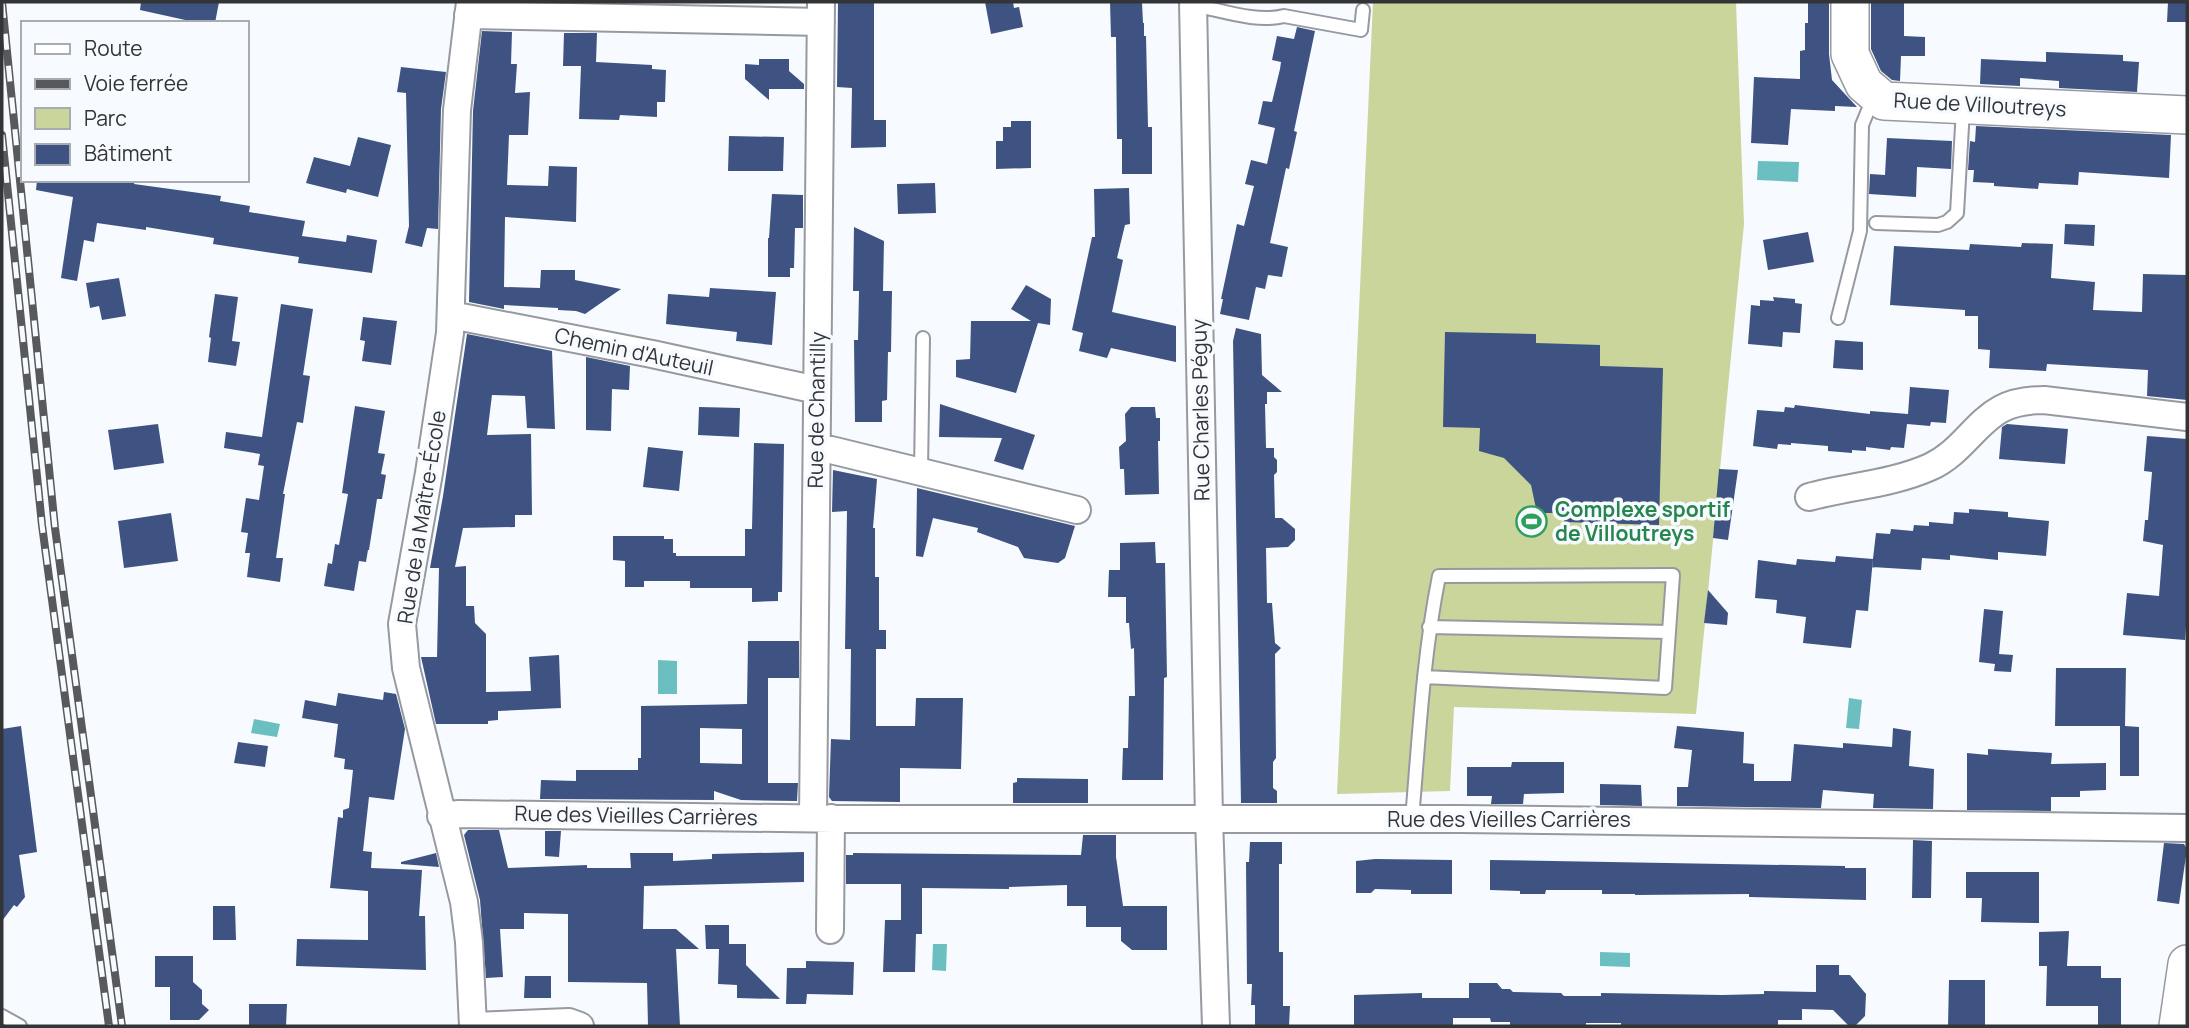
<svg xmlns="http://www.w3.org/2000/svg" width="2189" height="1028" viewBox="0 0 2189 1028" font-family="Manrope,sans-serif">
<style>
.green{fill:#c9d59a}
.water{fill:#6cbfc1}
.building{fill:#3e5382;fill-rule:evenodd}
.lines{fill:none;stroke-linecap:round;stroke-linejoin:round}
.lane-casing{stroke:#96999f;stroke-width:16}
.street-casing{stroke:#96999f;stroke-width:30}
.secondary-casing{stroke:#96999f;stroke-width:40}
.lane{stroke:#fff;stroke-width:12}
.street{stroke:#fff;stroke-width:26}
.secondary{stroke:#fff;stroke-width:37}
.rail-casing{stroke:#57595c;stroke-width:8}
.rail{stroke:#f7faff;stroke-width:5;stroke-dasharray:16;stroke-linecap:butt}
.labels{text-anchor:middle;stroke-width:7;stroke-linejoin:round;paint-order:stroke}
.street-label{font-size:21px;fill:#323436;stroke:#f7faff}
.leisure-label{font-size:21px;font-weight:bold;fill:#27864d;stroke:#f7faff;text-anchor:start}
</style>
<rect width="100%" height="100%" fill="#f7faff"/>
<path class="green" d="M1373,2H1736L1744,224L1696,714L1454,707L1450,791L1337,794Z"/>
<path class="water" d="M1758,161L1799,162L1798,182L1757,180Z
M658,660L677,661V694H658Z
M1849,698L1862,700L1859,729L1846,728Z
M254,719L280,724L277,737L251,733Z
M933,944H947L946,971L932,970Z
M1600,952L1630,953V967L1600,966Z"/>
<path class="building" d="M141,2H219L215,23H199L140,10Z
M838,2H874V120H886V147L851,148L852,88L837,87Z
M985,2H1013L1014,8L1019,7L1023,27L991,34Z
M1110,2H1142L1143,23H1144V36H1146L1148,127H1152V174H1122V139H1117L1116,37H1111Z
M1808,2H1829V54L1832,80L1857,107L1835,106V111L1791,109L1788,145L1751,143L1754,77L1800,79V51L1805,50V23H1808Z
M1871,2H1904V36L1925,37V56H1901L1900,81L1892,80L1881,71L1871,49Z
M2168,2H2187V22H2167Z
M1297,27L1315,31L1294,131L1297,132L1289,169L1286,168L1270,243L1288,247L1282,277L1268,275L1265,289L1256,287L1249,320L1220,314L1223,299H1221L1237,224L1244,226L1254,186L1245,184L1251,160L1267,164L1275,128L1258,124L1263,101L1272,102L1280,69L1281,62L1272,60L1277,36L1294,39Z
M482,31L512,32L511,64H517L515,93L530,92L528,135H509L507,185L548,186L549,166L577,167L576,222L505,217L504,287L540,288L541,270H575V280L621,289L585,314L576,311L558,310V308L504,305V309L469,302L473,111Z
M564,33H597L596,62L652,65V69L666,70L665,102H657V117L620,115L619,120L579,119L581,66H563Z
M2046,52L2123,55V61L2139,62L2137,92L2059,88V81L2020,78V86L1980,84L1981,59L2046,62Z
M759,59H789V71L804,84V89H769V100L745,79V64L759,65Z
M401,67L446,72L441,109L438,229L427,228L422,247L405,243L409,226L406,93L397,92Z
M1011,121H1031V168L996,169V141H1003V127H1011Z
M1976,126L2171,135L2169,178L2079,172L2078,185L2039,183L2038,189L1994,186V183L1973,182L1974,170H1968L1970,141L1975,142Z
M729,136L784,137L783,171H728Z
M358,137L391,145L378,197L347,189L346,193L306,183L314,157L350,166Z
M1887,138L1952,141L1951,169L1917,167L1916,197L1869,194L1870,174L1885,175Z
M37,180H135L134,184L221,196L220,201L250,206L249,212L305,221L302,236L346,242L347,235L377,240L372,273L298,263L299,257L213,244L214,238L146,227V230L97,223L94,242L84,240L77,281L61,278L73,197L36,190Z
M935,183L936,213L898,214L897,184Z
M1129,188L1130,224L1125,225L1117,258L1123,260L1112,312L1176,326V362L1111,348L1107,358L1079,351L1083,333L1072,330L1092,237H1095L1094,189Z
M772,194L803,195V228H795L794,268H790V277H768V238H769Z
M2065,224L2095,225L2094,246L2064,244Z
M854,227L884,241L883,291H892L891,352H888L887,400L882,401V422H855L854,340H858L859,291H853Z
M1808,232L1814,262L1768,270L1763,240Z
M2022,243L2053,244L2051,278L2095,282L2093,310L2142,312L2143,274L2187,275V400L2147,396L2148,370L2047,364L2046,371L1989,368L1990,350L1978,349V316H1965V310L1890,305L1894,246L1969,250L1970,244L2021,247Z
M119,278L126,316L102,320L99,306L90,308L86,283Z
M1026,285L1051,299L1050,325L1038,323L1016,393L956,377V360L970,359L971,321H1031L1011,309Z
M710,288L776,292L772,345L736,341L737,332L666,324L668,294L709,297Z
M215,294L238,297L232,341L240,342L236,366L208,362L211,338L209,337Z
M1773,297L1795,299V303L1802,304L1800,333L1783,332L1782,347L1748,344L1751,305L1760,306V300L1774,301Z
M281,304L313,309L303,375L310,376L303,423L297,422L283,494H285L276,558H283L280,582L247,577L250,553H245L248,533L241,532L246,498L259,500L264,466L258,465L260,454L224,448L226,432L262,437Z
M363,317L397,321L391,365L362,361L365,341L360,340Z
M1236,328L1261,334L1262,375L1282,392H1267V404H1265L1266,448H1274V457L1277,460V472L1274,475L1275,518H1282L1295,529V540L1288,547L1266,548L1267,603H1272L1275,643L1281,648L1275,654L1276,758L1273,762V788L1277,791V803H1241L1233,341Z
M1445,332L1536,334V343L1600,345V366L1663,368L1659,525L1564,522L1565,513H1537L1531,485L1504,458L1479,451L1480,428L1443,427Z
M467,334L552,351L555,429L527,428L525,396L492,395L487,435L531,434L532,515H515V527L463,528L455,567L466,566V606H474L475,623L486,634V692L531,691L529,657L559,655L561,708L498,711V720L488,721V724H436L421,657H437L439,568H430L443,496Z
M1835,340L1863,342V370L1833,368Z
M586,357L630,366L629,390L612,389L611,431L586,430Z
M1910,387L1949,390L1946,423L1931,422L1930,426L1907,424L1904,448L1891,447L1890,450L1866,447V451L1852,450V453L1828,451V446L1791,443V445L1778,444L1777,449L1753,446L1757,410L1784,412L1785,407L1794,408L1795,405L1870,414V411L1908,414Z
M940,404L1035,435L1023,470L994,461L1002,438L939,437Z
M355,406L385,411L378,453L385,454L381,474L386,475L382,499H377L369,550H368L366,562L359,561L354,591L324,586L328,563L332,564L335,544L339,545L348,494L342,493Z
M699,407L740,408L739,437L698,435Z
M1131,407H1155L1156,418H1160V441H1158L1159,494L1125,495L1124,469H1120L1119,447L1126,441L1125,414Z
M158,424L164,463L114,470L108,430Z
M2007,424L2068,429L2065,464L1999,459L2002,427Z
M2147,436L2187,439V612L2185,640L2123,635L2127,593L2159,596L2163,545L2143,541L2145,520H2148L2152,472L2144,471Z
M754,443L784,444L782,592H778V601L752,602V588H690V581H644V587H625V561L613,560V536H664V539H673V553H676V556H745V529H752Z
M648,447L683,451L679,491L643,487Z
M1719,469L1738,470L1728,540L1713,538Z
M833,470L877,479L873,528H875V577H879V630H886V649H876V726H915L916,698H963L961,769L900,768V802L832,801L829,797L831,739L850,740L851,649H845L847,511L832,512Z
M917,488L1075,526L1065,558L1058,563L1024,558L1018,547L977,532L978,528L933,518L923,557L916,556Z
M1969,509L2008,512V517L2049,521L2046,556L1998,552V560L1950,555V560L1922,558L1921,570L1872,567L1876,533L1890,534L1891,529L1913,531L1914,525L1929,526V522L1953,524L1954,512L1969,513Z
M171,513L178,561L124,568L118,521Z
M1155,542L1156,563H1165L1167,677L1164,678L1163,780H1122L1123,748H1128L1129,696H1135L1134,648L1131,649L1129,623H1126V597H1108L1109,570H1120V543Z
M1836,556L1873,559L1868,611L1856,610L1851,648L1803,643L1806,617L1776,613L1777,600L1755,598L1758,560L1796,565L1797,559L1835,562Z
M1708,590L1728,613L1727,625L1704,623Z
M1984,609L2003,611L1999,654L2013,655L2011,672L1994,671L1995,664L1979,662Z
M748,641H799V678H768V783H798L797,801L741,800L714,791V800L540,799L541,780L576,781V770H638V758H641V706L747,704ZM700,728L742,729V764L700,763Z
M2056,668H2126L2125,726L2139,727V776H2120V726H2055Z
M384,692L396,694L405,729L394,800L369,797L363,851L372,852L371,868L422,870L419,916H425L426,970L296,966L297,939L368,940V891L330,888L338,817L343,818V810L349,808L353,770L344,769L345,759L334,757L338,724L302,718L305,700L336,706L338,693L383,700Z
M21,726L37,852L19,855L25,897L17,907L14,905L2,921V729Z
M1677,726L1744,732L1743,763L1754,764V781H1791L1794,744L1843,748V743L1892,747L1893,728L1911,731L1909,766L1934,769L1933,809L1873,808L1874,794L1823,790L1821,808L1677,806V787H1688L1692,750L1674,748Z
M238,742L268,746L265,767L234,763Z
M1988,749L2052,753L2051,764L2106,763V790L2080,791V797H2051V811L1967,810V753L1988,755Z
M1512,762H1564V793L1524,794L1523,804H1491L1492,796H1467V767H1511Z
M1017,778L1088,779V803H1013V783L1017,782Z
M1600,784L1641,785L1642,806L1600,805Z
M468,830H499L508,868L587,865V868H631L630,853H673V861L712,859V854L804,852V882L644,886L643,929H676L699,949H676L680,1026H648L647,983L568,982V914L524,913V929H500L503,977L486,978L480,900L464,835Z
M545,831H561L559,857L545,856Z
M1083,835H1116V857L1123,906H1167V950H1132L1121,941V927H1086V906H1067V885L1009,887V889L922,888V934H916L915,972H883L885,920H901V884H846V855H853V853L1081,855Z
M1913,840L1932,841L1931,898H1912Z
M1250,842H1282V864H1279V952H1283V1006H1290L1289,1026H1255V1005H1251L1252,984H1247L1246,862H1249Z
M2164,843L2184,844L2187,849L2179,904L2157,901Z
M436,853L439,867L401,864V862Z
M1375,859L1452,860V894H1411V890L1375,889L1371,893H1356V861Z
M1490,860L1845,866V868H1866V900L1749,897V894L1635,895V894H1602V890H1546L1545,894H1520V891L1490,890Z
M1966,872H2039V923L1981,922L1982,898H1966Z
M213,906H235L236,940H213Z
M705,925H729V944H746V965L780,999L737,998V985L718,984L719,949H706Z
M2069,931L2067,966H2101V978H2121V1026H2098V1006H2046L2047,966H2039V932Z
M155,956H193V982L202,990V1004L209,1010L199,1020H170V987H155Z
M806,961L854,962L853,995L807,994L806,1004H786L787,968H806Z
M1816,965H1839V975H1850L1866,994L1865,1016L1855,1026H1849L1833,1010L1802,1009V1020H1778V1025H1621V1023H1586V1025L1560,1026H1510V1022H1491L1490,1018H1453V1026H1354V995L1422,993V998H1469V983H1497L1502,989H1510L1513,992L1561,993L1564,996H1601V993L1722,995L1764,994V991L1816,992Z
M525,976H551V998H524Z
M1949,980H1985V1026H1948Z
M249,1004H287L286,1026H249Z"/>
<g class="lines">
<defs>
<path id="lane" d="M1193,5C1221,10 1256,23 1284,16L1361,30L1363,10
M1876,223L1938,225L1947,222L1957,213L1963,109
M1838,318L1860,231L1862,125L1874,96
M921,471L923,338
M1429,627L1669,632
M1412,819C1419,738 1423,656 1439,576L1673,575L1665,688L1424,677
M2,1016L20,1026"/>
<path id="street" d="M470,2L457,110L450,333L429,473L402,624L406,668L464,902L469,942L473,1026
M1193,2L1209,818L1216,1026
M468,15L821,22
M451,315L652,354L817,390
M817,449L831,450L1077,510
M1809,497C1850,486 1892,484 1930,467C1961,453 1975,423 2001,409C2014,402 2030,400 2044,400L2187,417
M441,816L459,814L852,819H1460L2187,828
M813,818L821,2
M830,930L831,818
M473,1026L569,1022L580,1026"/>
<path id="secondary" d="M1850,2V54L1864,84L1884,101L2187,115
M2178,1026L2187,964"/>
</defs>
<use href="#lane" class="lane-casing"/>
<use href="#street" class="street-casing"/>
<use href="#secondary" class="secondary-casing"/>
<use href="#lane" class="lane"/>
<use href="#street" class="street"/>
<use href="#secondary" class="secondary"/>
<defs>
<path id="rail" d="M2,2L55,528L122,1026
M2,135L42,525L109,1026"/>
</defs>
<use href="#rail" class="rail-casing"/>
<use href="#rail" class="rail"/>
</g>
<defs>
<symbol id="stadium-ring" viewBox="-11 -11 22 22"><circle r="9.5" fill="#f7faff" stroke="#2e9e5b" stroke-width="1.5"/><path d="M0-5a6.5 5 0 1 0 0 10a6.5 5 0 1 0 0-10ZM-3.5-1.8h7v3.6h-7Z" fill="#2e9e5b"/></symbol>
</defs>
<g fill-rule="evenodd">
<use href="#stadium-ring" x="1514" y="504" width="35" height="35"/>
</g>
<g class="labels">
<g class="street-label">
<text transform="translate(1980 105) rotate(3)" y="7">Rue de Villoutreys</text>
<text transform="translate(634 352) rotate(12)" y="7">Chemin d'Auteuil</text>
<text transform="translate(817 410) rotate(-89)" y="7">Rue de Chantilly</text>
<text transform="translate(1201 410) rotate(-91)" y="7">Rue Charles Péguy</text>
<text transform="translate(422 517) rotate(-81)" y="7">Rue de la Maître-École</text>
<text transform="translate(636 816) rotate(1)" y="7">Rue des Vieilles Carrières</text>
<text x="1509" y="827">Rue des Vieilles Carrières</text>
</g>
<g class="leisure-label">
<text x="1555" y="517">Complexe sportif<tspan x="1555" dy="24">de Villoutreys</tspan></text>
</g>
</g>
<rect width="2189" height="1028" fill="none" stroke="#323436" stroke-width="7"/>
<rect x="21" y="21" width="228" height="161" fill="#f7faff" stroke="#a8abaf" stroke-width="2"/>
<rect x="35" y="44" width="35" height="10" fill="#ffffff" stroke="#a8abaf" stroke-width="2"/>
<text x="84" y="56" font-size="21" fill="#323436">Route</text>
<rect x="35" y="79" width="35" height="10" fill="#57595c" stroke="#a8abaf" stroke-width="2"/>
<text x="84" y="91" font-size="21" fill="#323436">Voie ferrée</text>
<rect x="35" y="108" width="35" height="21" fill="#c9d59a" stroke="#a8abaf" stroke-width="2"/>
<text x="84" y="126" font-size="21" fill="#323436">Parc</text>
<rect x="35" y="144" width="35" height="21" fill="#3e5382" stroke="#a8abaf" stroke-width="2"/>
<text x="84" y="161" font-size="21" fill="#323436">Bâtiment</text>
</svg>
